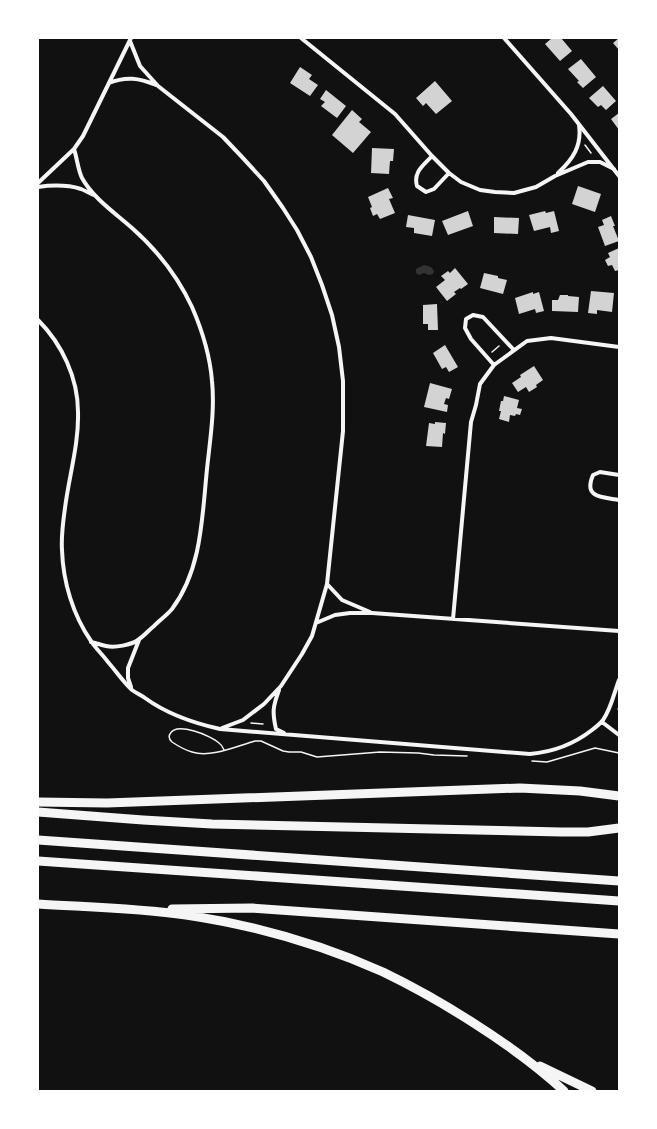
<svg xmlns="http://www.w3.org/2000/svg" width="657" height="1129" viewBox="0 0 657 1129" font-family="Poppins,sans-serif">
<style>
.water{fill:#333}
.building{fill:#d3d3d3}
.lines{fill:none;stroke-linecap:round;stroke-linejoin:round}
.path{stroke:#f5f5f5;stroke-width:1.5}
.minor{stroke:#f5f5f5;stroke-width:4}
.motorway{stroke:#f5f5f5;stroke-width:9}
</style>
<rect width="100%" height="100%" fill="#111"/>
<path class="water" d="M424,265L431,267L434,271L433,274L429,275L424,273L419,275L416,273V269Z"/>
<path class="building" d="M552,38H561L572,51L560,61L545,44Z
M619,38V50L613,43Z
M581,59L596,77L583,88L577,82L579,81L568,69Z
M300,67L312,75L309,79L318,85L310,96L290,83Z
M435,81L452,101L436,114L426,103L423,106L416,98Z
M603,86L616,101L606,110L601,105L598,107L589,98Z
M326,90L346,106L337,118L321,106L325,102L320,99Z
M352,110L362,119L359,122L371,132L353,153L332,135Z
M619,113V130L611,119Z
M372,148L394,149L393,161H390L389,174L371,173Z
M578,186L601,194L595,212L572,204Z
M388,188L393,198L389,199L395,213L380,219L377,214L373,216L370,208L372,207L368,197Z
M468,211L473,226L448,235L442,221Z
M545,211L546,213L554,211L559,231L551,233L550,227L534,231L529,215Z
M408,215L435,220L432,236L414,233V228L406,227Z
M611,216L615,226H613L619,241L605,246L598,227L604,225L602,220Z
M494,217L519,218L518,234L494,233Z
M619,248V270L615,271L612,265L608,266L605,260L610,257L608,253Z
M455,268L468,284L461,289L460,288L454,292L456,294L447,301L436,287L445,280L441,276L448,271L450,273Z
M484,273L498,276V278L507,280L503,294L480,288Z
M591,291L614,293L612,312L597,310V314L588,313Z
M533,292V294L539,292L544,311L536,313L535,309L519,314L515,298Z
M560,295H568V296L579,297L578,312L552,311V300H558Z
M437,304L438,330H428V324H423V305Z
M445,345L458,367L449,372L446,367L442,369L433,353Z
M534,366L543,380L536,385L537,387L529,392L526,387L518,392L512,383L521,377L520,375Z
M430,383L452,389L449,399L446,398L444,404L448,405L447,412L424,407Z
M504,396L519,400L517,408L522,409L520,415L516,414L515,416L510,415L509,422L499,419L501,411H499L501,401H503Z
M435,422L446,423L445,434L443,433L442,447L426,446L429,423L435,424Z"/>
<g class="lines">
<path class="path" d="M585,145L591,153
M492,352L499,346
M618,709H619
M251,723L263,724
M224,750C223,748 222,745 219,743C212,736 176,721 170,734C168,737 170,740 172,742C178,746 185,750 192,752C211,758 237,746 255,741H261L283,751L289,752H301L317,757L380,752L418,753L434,755L467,756
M532,761L547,762L595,748L619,753"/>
<path class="minor" d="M301,38L395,114L432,156L449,173L461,182L480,190L495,192L514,193L536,187L555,176L588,162H600L614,169
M504,38L571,114L619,176
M130,41L140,66L158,86L223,137L242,157L264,181L283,208L297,230L311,257L322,285L332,315L339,347L343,381V431L327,584L312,636L302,654L281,686L264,704L243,720L222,728
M109,83C126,76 139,78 156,85
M74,149C77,158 78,170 82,178C93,198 115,213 132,228C157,250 178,277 192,307C202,330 210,356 212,381C215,410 210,440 207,469C202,517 202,569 172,609C167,615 160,620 154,626C149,630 144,636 138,640C131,645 115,648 106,646C101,645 96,643 91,642
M432,156C423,166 413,172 417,186L426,192L434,189L449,173
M558,173C573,159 582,146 579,125
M38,183L74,149L83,136L131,38
M38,187C52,185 68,185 81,189C86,191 91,194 96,196
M38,320C62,344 78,378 78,412C79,444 69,476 65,508C63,522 61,536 62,550C63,582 73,615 91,641C96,649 103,655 108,662C116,671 123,682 132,690C136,693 141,695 145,698C167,714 193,723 220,729L530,754C553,752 574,744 592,730C596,727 600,724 603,720C611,709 614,693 619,680
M494,365L471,339L465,328L466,319L473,315L483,317L513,349
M619,475L600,472L593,475C583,498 602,497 619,500
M327,584L342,600L370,612
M453,619L471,422L476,405L480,384L494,365L527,341L551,338L619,347
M316,623L335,615L350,613H372L619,631
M131,687L128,678V668L139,640
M279,690C273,706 272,712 276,729L284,733
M602,722L619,735"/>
<path class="motorway" d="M38,802L107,803L520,788L580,791L619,796
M38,812L143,820L212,824L561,832H588L619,828
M38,840L619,881
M38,861L619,901
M38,904C87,907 137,908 186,915C253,925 320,944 383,972C414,987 444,1004 472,1022C505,1043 536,1065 564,1091
M172,909L252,908L619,934
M540,1066L592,1091"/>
</g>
<rect width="657" height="1129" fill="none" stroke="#ffffff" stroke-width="78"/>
</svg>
